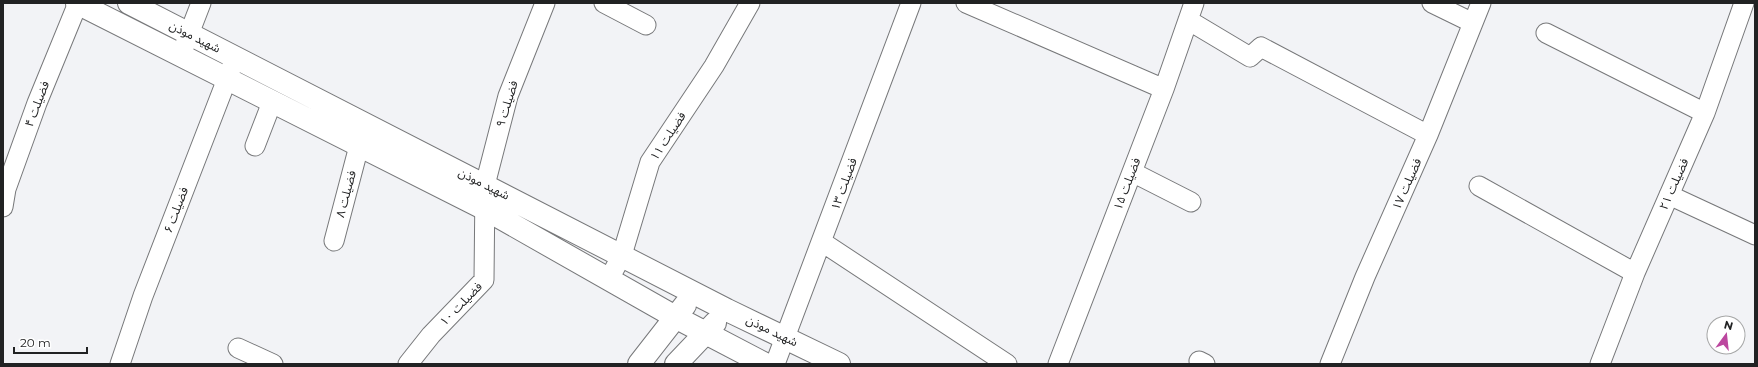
<svg xmlns="http://www.w3.org/2000/svg" width="1758" height="367" viewBox="0 0 1758 367" font-family="Montserrat,'Noto Sans Arabic',sans-serif">
<style>
.lines{fill:none;stroke-linecap:round;stroke-linejoin:round}
.minor-casing{stroke:#77787a;stroke-width:21}
.secondary-casing{stroke:#77787a;stroke-width:24}
.minor{stroke:#fff;stroke-width:19}
.secondary{stroke:#fff;stroke-width:22}
.labels{text-anchor:middle;stroke-width:4;stroke-linejoin:round;paint-order:stroke}
.street-label{font-size:12px;fill:#212223;stroke:#fff}
</style>
<rect width="100%" height="100%" fill="#f2f3f6"/>
<g class="lines">
<defs>
<path id="minor" d="M604,3L646,25
M966,3L1164,89
M1432,3L1473,23
M1188,20L1250,57L1261,47L1428,135
M1546,33L1705,113
M184,47L201,3
M255,146L272,102
M1132,172L1191,202
M1479,186L1635,273
M1669,195L1755,235
M3,207L6,189L37,103L78,3
M334,241L359,146
M822,242L1007,364
M609,279L622,255L650,162L714,66L750,3
M238,348L273,364
M1199,361L1205,364
M120,364L143,296L232,66
M408,364L431,335L484,280L485,185L508,96L545,3
M775,364L911,3
M1058,364L1164,89L1194,3
M1330,364L1365,277L1428,135L1481,3
M1600,364L1635,273L1705,113L1744,3"/>
<path id="secondary" d="M77,3L485,209L677,318L765,364
M129,3L727,310L839,364
M639,364L685,305
M676,364L715,323"/>
</defs>
<use href="#minor" class="minor-casing"/>
<use href="#secondary" class="secondary-casing"/>
<use href="#minor" class="minor"/>
<use href="#secondary" class="secondary"/>
</g>
<g class="labels">
<g class="street-label">
<text transform="translate(195 37) rotate(27)" y="4">شهید موذن</text>
<text transform="translate(37 104) rotate(-69)" y="4">فضیلت ۴</text>
<text transform="translate(507 104) rotate(-73)" y="4">فضیلت ۹</text>
<text transform="translate(668 136) rotate(-57)" y="4">فضیلت ۱۱</text>
<text transform="translate(484 184) rotate(27)" y="4">شهید موذن</text>
<text transform="translate(844 184) rotate(-70)" y="4">فضیلت ۱۳</text>
<text transform="translate(1127 184) rotate(-69)" y="4">فضیلت ۱۵</text>
<text transform="translate(1407 184) rotate(-66)" y="4">فضیلت ۱۷</text>
<text transform="translate(1674 184) rotate(-66)" y="4">فضیلت ۲۱</text>
<text transform="translate(346 194) rotate(-75)" y="4">فضیلت ۸</text>
<text transform="translate(176 210) rotate(-69)" y="4">فضیلت ۶</text>
<text transform="translate(461 304) rotate(-46)" y="4">فضیلت ۱۰</text>
<text transform="translate(772 331) rotate(26)" y="4">شهید موذن</text>
</g>
</g>
<rect width="1758" height="367" fill="none" stroke="#212223" stroke-width="8"/>
<g transform="translate(1726 335) rotate(15)"><circle r="19" fill="#ffffff" stroke="#a6a7a7"/>
<path d="M0-3L7 15L0 10L-7 15Z" fill="#bc479f"/>
<text y="-6" font-size="11" font-weight="bold" text-anchor="middle" fill="#212223">N</text>
</g>
<path d="M14 347v6h73v-6" fill="none" stroke="#212223" stroke-width="2"/>
<text x="20" y="347" font-size="12" fill="#212223" stroke="#ffffff" stroke-width="3" paint-order="stroke">20 m</text>
</svg>
